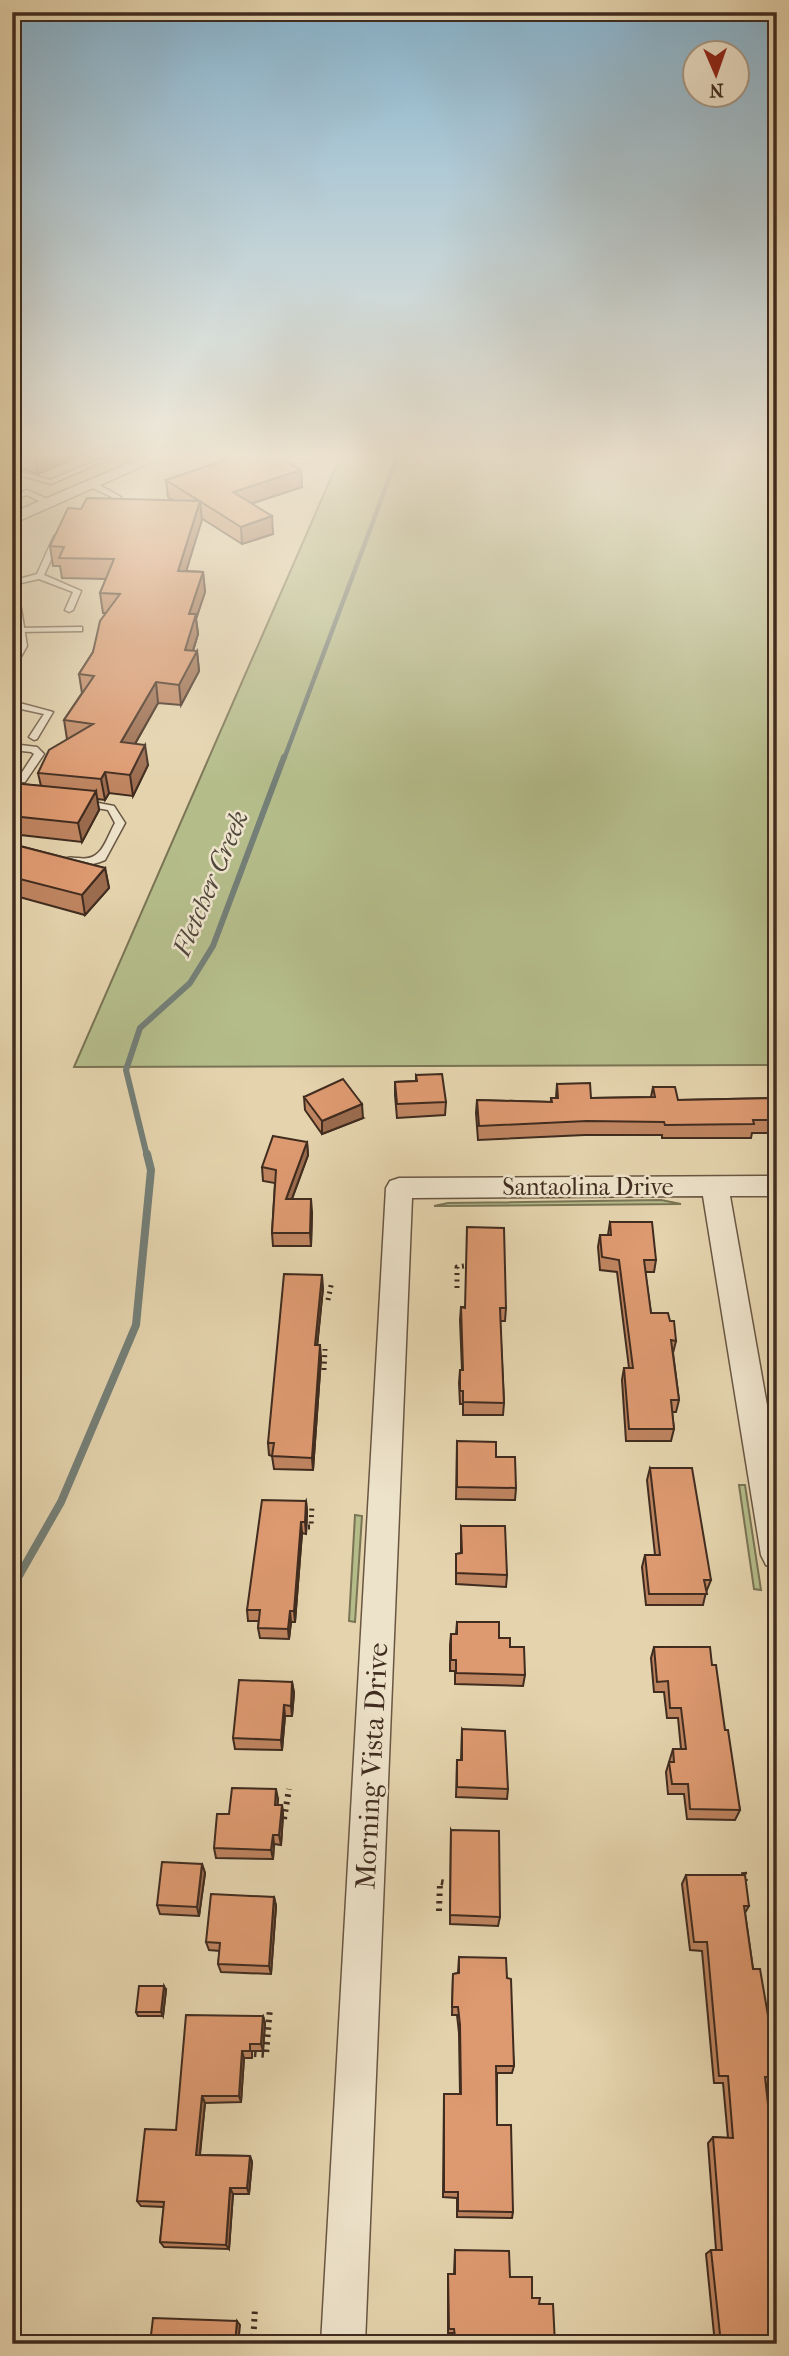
<svg xmlns="http://www.w3.org/2000/svg" width="789" height="2356" viewBox="0 0 789 2356" font-family="'IM FELL French Canon',serif">
<style>
.green{fill:#b4bc8a;stroke:#7a7454;stroke-width:2}
.lines{fill:none;stroke-linecap:round;stroke-linejoin:round}
.stream-far2{stroke:#747f77;stroke-width:4.5}
.stream-far1{stroke:#747f77;stroke-width:6}
.stream{stroke:#747f77;stroke-width:8}
.lane-casing{stroke:#695642;stroke-width:3}
.street-casing{stroke:#695642;stroke-width:3}
.path-far1{stroke:#402c1f;stroke-width:5;stroke-dasharray:2 4.5;stroke-linecap:butt}
.path{stroke:#402c1f;stroke-width:6;stroke-dasharray:2.5 5;stroke-linecap:butt}
.lane{fill:#ede2ca;fill-rule:evenodd}
.street{fill:#ede2ca;fill-rule:evenodd}
.wall{fill:#be8460;stroke:#402c1f;stroke-width:2}
.shaded-wall{fill:#9b6b4e;stroke:#402c1f;stroke-width:2}
.building{fill:#dd9970;stroke:#402c1f;stroke-width:2}
.labels{text-anchor:middle;stroke-width:5;stroke-linejoin:round;paint-order:stroke}
.street-label{font-size:24px;fill:#402c1f;stroke:#ede2ca}
.water-label{font-size:26px;font-style:italic;fill:#51483c;stroke:#ede2ca}
.near-street-label{font-size:28px;fill:#402c1f;stroke:#ede2ca}
</style>
<rect width="100%" height="100%" fill="#e4d3ad"/>
<filter id="stains"><feTurbulence type="fractalNoise" baseFrequency=".00286" numOctaves="4"/><feColorMatrix values="0 0 0 0 .2 0 0 0 0 .09 0 0 0 0 .02 0 0 0 .5 -.17"/></filter>
<radialGradient id="worn" r=".72"><stop offset=".6" stop-color="#630" stop-opacity="0"/><stop offset="1" stop-color="#630" stop-opacity=".3"/></radialGradient>
<path class="green" d="M341,455H777V1065L74,1067Z
M661,1200L681,1204L434,1206L448,1203Z
M739,1485H745L761,1590L754,1589Z
M355,1515L362,1516L355,1622L349,1621Z"/>
<g class="lines">
<path class="stream-far2" d="M284,759L398,455"/>
<path class="stream-far1" d="M147,1156L126,1070L140,1028L190,983L213,946L284,757"/>
<path class="stream" d="M12,1588L61,1502L136,1325L151,1170L147,1154"/>
<defs>
<path id="lane" d="M109,455H118L51,484L12,473V469L50,480Z
M121,455H131L147,462L140,464Z
M259,455H276L309,461L305,463Z
M88,482H94L121,497L104,510H98V506L112,497L88,486Z
M27,490L52,501L53,503L46,505L27,495L12,501V496Z
M54,536L61,538L44,575L81,591L73,610L69,612L65,610L73,592L39,579L12,585V581L37,574Z
M79,627H82V631L16,632L12,631L16,628Z
M12,701L53,712L37,739L34,740L29,737L44,714L12,707Z
M12,744L37,747L44,754L25,782H19L17,780L34,754L31,752L12,750Z
M83,800L114,806L125,823L105,860C91,866 75,868 62,860C68,856 71,858 78,858C102,862 105,841 115,823L108,810L80,805L78,803Z"/>
<path id="street" d="M148,455H168L12,524V513Z
M12,603L21,608L27,646L18,662L12,663Z
M777,1176V1196H730L777,1462V1569L766,1565L761,1555L703,1196L412,1198L365,2344H321L386,1188L390,1181L399,1178Z"/>
</defs>
<use href="#lane" class="lane-casing"/>
<use href="#street" class="street-casing"/>
<path class="path-far1" d="M457,1288V1267L464,1266
M328,1300L332,1281
M324,1370L325,1349
M308,1527H311L312,1505"/>
<path class="path" d="M284,1819L289,1789
M744,1872L745,1881
M439,1911L440,1882L446,1883
M254,2054L266,2055L270,2008
M775,2133L777,2152
M253,2344L255,2308"/>
<use href="#lane" class="lane"/>
<use href="#street" class="street"/>
</g>
<path class="wall" d="M12,455H82L38,474L12,465Z
M166,480L302,487L251,504L273,534L242,544L201,518L186,571L203,572L205,592L196,619L198,634L193,651H197L199,671L181,705L158,703L135,744L148,765L133,796L109,793L105,800L97,799L99,810L82,842L12,834V783L41,786L38,773L67,739L64,720L82,693L79,674L93,652L106,613H103L100,593L106,579L62,578L60,566H53L50,546L81,509L174,501L168,497Z
M12,844L105,868L109,888L85,915L12,895Z
M416,1075L446,1102L445,1115L397,1118L395,1095V1082L416,1081Z
M557,1084L591,1098L651,1097L653,1087L678,1100L777,1098V1133H752L751,1138H662V1135H585L478,1140L476,1113L477,1100L551,1102V1098H556Z
M304,1097L363,1118L322,1134L305,1110Z
M307,1142L308,1155L292,1199L312,1212L311,1246H273L272,1233L275,1183L263,1181L262,1167Z
M610,1222L656,1260L654,1272H645L651,1313L670,1321L676,1341L673,1353L679,1400L676,1412H672L674,1429L671,1441H626L622,1380L624,1368H629L617,1272L600,1270L598,1247L600,1235H608Z
M323,1288L317,1345L321,1358L313,1470L274,1469L272,1456L269,1455L268,1443Z
M461,1307L506,1308L505,1321H500L504,1403L503,1415H463V1404H460L459,1383L460,1370H462L460,1320Z
M457,1441L496,1457L516,1488L515,1500L456,1499Z
M650,1468L711,1580L706,1592L703,1605H646L642,1567L645,1555H655L647,1480Z
M306,1501L307,1512L306,1534L302,1533L295,1622H291L289,1639L260,1638L258,1628L259,1621H248L247,1610Z
M461,1526L507,1575L506,1587L456,1584V1554L461,1553Z
M457,1622L499,1638L510,1647L525,1675L523,1686L455,1684V1671H450V1645L451,1634H456Z
M654,1647L712,1665L740,1810L735,1820L687,1819L684,1794H668L666,1772L673,1749H681L678,1718H667L664,1692H654L651,1658Z
M292,1682L294,1693L292,1716H285L282,1750L235,1749L233,1738Z
M462,1729L508,1789L507,1799L456,1797L457,1760H461Z
M278,1799L277,1805H282L283,1815L281,1845L274,1844L273,1859L216,1858L214,1848L229,1814Z
M451,1830L500,1917L498,1926L450,1924Z
M202,1864L205,1873L199,1916L160,1914L157,1905Z
M686,1875L749,1906L745,1913L753,1969L774,2077L768,2084H766L774,2159H777V2227L775,2229L777,2344H715L706,2254L711,2250H716L708,2143L713,2137L728,2138L723,2083H714L702,1951L690,1950L682,1884Z
M274,1897L276,1906L271,1974L221,1972L218,1964L220,1951L209,1950L206,1942Z
M459,1957L507,1978L514,2066L512,2073H497V2125L513,2212L512,2218L457,2217V2198L443,2197L444,2094H460L459,2033L457,2015H452L453,1974L458,1973Z
M166,1990L163,2016H138L136,2012Z
M263,2016L265,2023L263,2051H252V2058H244L241,2102L205,2103L200,2155L250,2156L252,2162L249,2194H233L229,2249L164,2247L160,2242L164,2207L141,2206L137,2201L176,2130Z
M455,2250L510,2277L539,2304L555,2344H455L454,2333H448V2274H454Z"/>
<path class="shaded-wall" d="M35,455H82L38,474Z
M301,470L302,487L234,509L233,492Z
M200,501L202,520L180,591L178,571Z
M272,516L273,534L242,544L241,527Z
M203,572L205,592L196,619L198,634L188,667L197,651L199,671L181,705L179,685L185,650L189,614Z
M156,682L158,703L124,763L121,742Z
M145,745L148,765L133,796L130,775Z
M105,772L109,793L105,800L101,779Z
M96,791L99,810L82,842L78,823Z
M105,868L109,888L85,915L82,895Z
M362,1104L363,1118L322,1134V1121Z
M307,1142L308,1155L287,1212L286,1199Z
M311,1199L312,1212L311,1246L310,1233Z
M322,1275L323,1288L316,1358L315,1345Z
M320,1345L321,1358L313,1470L312,1458Z
M306,1501L307,1512L306,1534L305,1522Z
M301,1522L302,1533L295,1622L294,1611Z
M290,1611L291,1622L289,1639L288,1629Z
M292,1682L294,1693L292,1716L291,1706Z
M284,1705L285,1716L282,1750L281,1740Z
M276,1789L278,1799L277,1815L275,1805Z
M282,1805L283,1815L281,1845L279,1835Z
M273,1835L274,1844L273,1859L271,1850Z
M202,1864L205,1873L199,1916L197,1907Z
M274,1897L276,1906L271,1974L269,1966Z
M164,1986L166,1990L163,2016L161,2012Z
M263,2016L265,2023L263,2051L261,2044Z
M242,2051L244,2058L241,2102L239,2096Z
M202,2096L205,2103L199,2161L196,2155Z
M250,2156L252,2162L249,2194L247,2188Z
M230,2188L233,2194L229,2249L226,2245Z
M237,2321L240,2325L238,2344H235Z"/>
<path class="building" d="M239,455H276L301,470L233,492L272,516L241,527L166,480Z
M87,498L200,501L178,571L203,572L189,614H196L185,650L197,651L179,685L156,682L121,742L145,745L130,775L105,772L101,779L38,773L49,750L93,724L64,720L94,676L79,674L93,652L100,621L120,594L100,593L114,559L59,558L64,547L50,546L68,508L81,509Z
M12,783L96,791L78,823L12,816Z
M12,844L105,868L82,895L12,877Z
M442,1074L446,1102L397,1104L395,1082L417,1081L416,1075Z
M343,1079L362,1104L322,1121L304,1097Z
M590,1083L591,1098L655,1097L653,1087H675L678,1100L777,1098V1120H753L754,1124L665,1125L664,1122L587,1121L479,1126L477,1100L552,1102L551,1098H558L557,1084Z
M273,1136L307,1142L286,1199H311L310,1233H272L276,1170L262,1167Z
M610,1222H652L656,1260H644L651,1313H668L670,1321H674L676,1341L671,1340L679,1400H671L674,1429H629L624,1368H633L619,1260L602,1257L600,1235H611Z
M467,1227L504,1228L506,1308H500L504,1403L463,1402V1391H460V1370H463L461,1307L465,1308Z
M284,1274L322,1275L315,1345H320L312,1458L272,1456L274,1443H268Z
M457,1441L496,1442V1457H515L516,1488L457,1487Z
M650,1468H692L711,1580H704L707,1594H649L645,1555H660Z
M262,1500L306,1501L305,1522H301L294,1611H290L288,1629L258,1628L260,1610H247Z
M461,1526H505L507,1575L456,1573V1554L462,1553Z
M457,1622H499V1638H510V1647H524L525,1675L456,1673V1660H451V1634H457Z
M654,1647H710L712,1665H716L725,1730H728L740,1810L690,1809L688,1784H672L669,1762H674L673,1749H686L681,1708H670L668,1681L657,1682Z
M239,1680L292,1682L291,1706L284,1705L281,1740L233,1738Z
M462,1729L505,1731L508,1789L457,1787V1760H462Z
M232,1788L276,1789L275,1805H282L279,1835H273L271,1850L214,1848L217,1814H229Z
M451,1830L499,1831L500,1917L450,1915Z
M162,1862L202,1864L197,1907L157,1905Z
M686,1875H745L749,1906H744L753,1969H760L770,2027L774,2077H765L774,2159H777V2224H775L777,2240V2344H721L711,2250H722L713,2137L733,2138L728,2076H719L707,1942H694Z
M211,1894L274,1897L269,1966L218,1964L220,1943L206,1942Z
M459,1957L506,1958L507,1978L511,1979L514,2066H496L497,2125H511L513,2212L458,2211V2192H444V2094H461L460,2025L458,2007H452L453,1974L459,1973Z
M139,1986H164L161,2012H136Z
M186,2015L263,2016L261,2044H250V2051H242L239,2096H202L196,2155L250,2156L247,2188H230L226,2245L160,2242L164,2202L137,2201L145,2129L176,2130Z
M455,2250L509,2251L510,2277H532V2298H540L539,2304H553L555,2344H456L454,2329H449L448,2274H455Z
M153,2318L237,2321L235,2344H150Z"/>
<linearGradient id="sky" x2="0" y2="1"><stop stop-color="#87b5d2"/><stop offset="0.58" stop-color="#f3ebda"/><stop offset="1" stop-color="#f3ebda" stop-opacity="0"/></linearGradient>
<rect width="789" height="785" fill="url(#sky)"/>
<g class="labels">
<g class="street-label">
<text x="588" y="1195">Santaolina Drive</text>
</g>
<g class="water-label">
<text transform="translate(210 883) rotate(-67)" y="9">Fletcher Creek</text>
</g>
<g class="near-street-label">
<text transform="translate(371 1766) rotate(-87)" y="10">Morning Vista Drive</text>
</g>
</g>
<rect width="789" height="2356" fill="none" stroke="#e4d3ad" stroke-width="42"/>
<rect x="14" y="14" width="761" height="2328" fill="none" stroke="#402c1f" stroke-width="3.5"/>
<rect x="21" y="21" width="747" height="2314" fill="none" stroke="#402c1f" stroke-width="2"/>
<g transform="translate(716 74) rotate(178)"><circle r="33" fill="#ede2ca" stroke="#a89986" stroke-width="2"/>
<path d="M0-5L12 26L0 18L-12 26Z" fill="#8f2418"/>
<text y="-10" font-size="19" font-weight="bold" text-anchor="middle" fill="#402c1f">N</text>
</g>
<rect width="100%" height="100%" filter="url(#stains)"/>
<rect width="100%" height="100%" fill="url(#worn)"/>
</svg>
